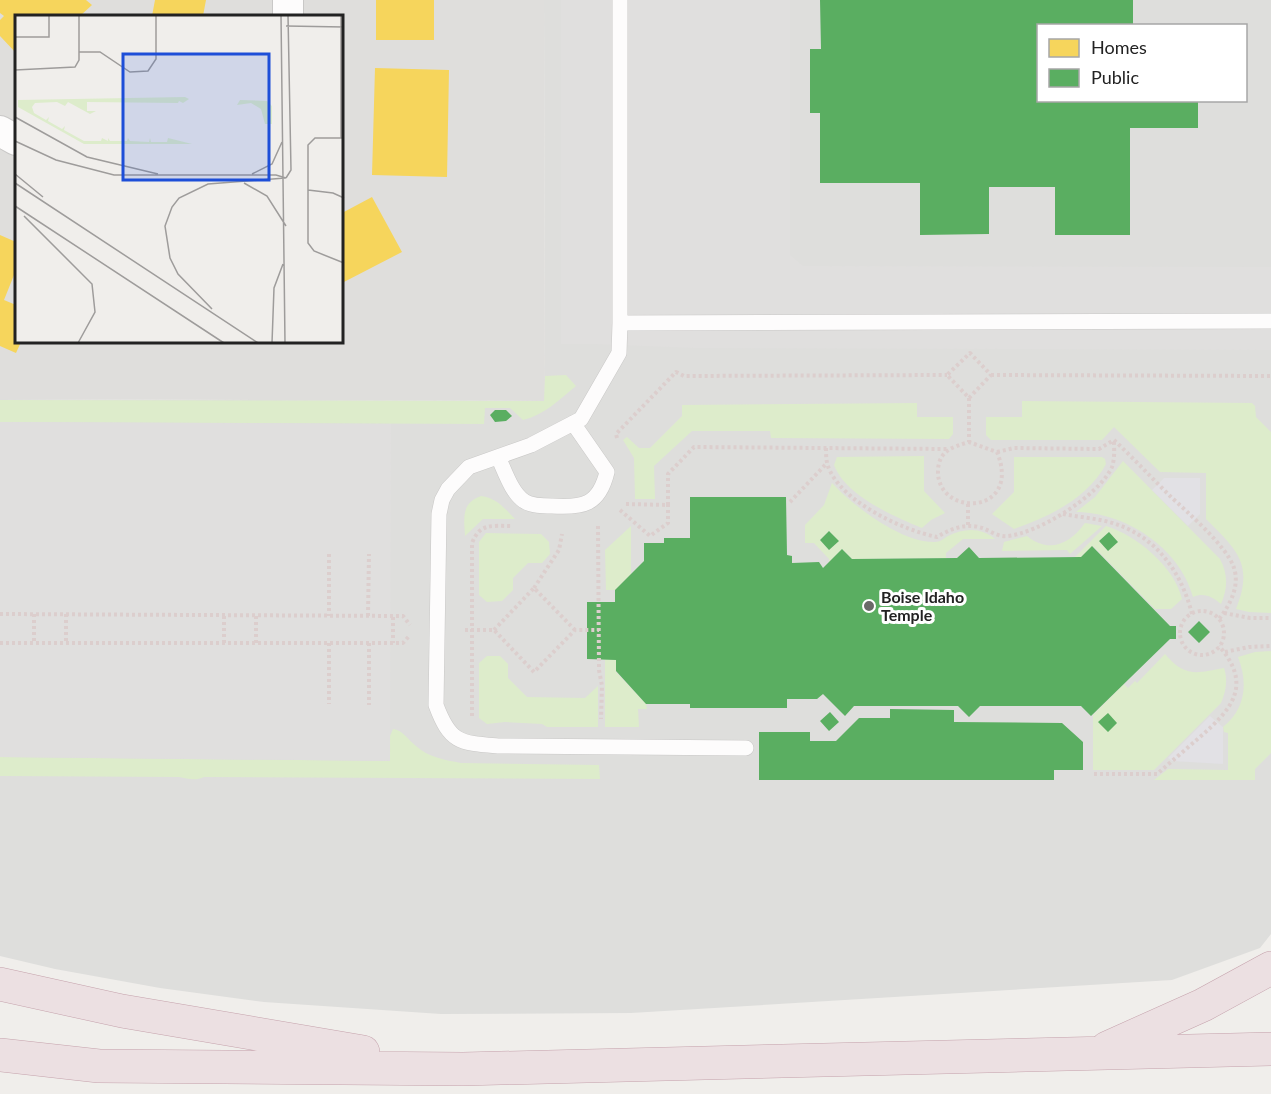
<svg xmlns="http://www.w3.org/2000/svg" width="1271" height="1094" viewBox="0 0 1271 1094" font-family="Lato,sans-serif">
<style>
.residential{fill:#dfdedc;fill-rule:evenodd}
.religious{fill:#dededc;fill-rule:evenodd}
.grass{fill:#ddeccb;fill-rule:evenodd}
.parking{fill:#e0dfde}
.plaza{fill:#e2e1e5}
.homes{fill:#f6d55c}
.public{fill:#5aae61}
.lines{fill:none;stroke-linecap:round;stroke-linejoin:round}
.service-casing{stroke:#c9c8c7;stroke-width:16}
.minor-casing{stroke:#c9c8c7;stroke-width:32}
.motorway-casing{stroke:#c5a2ac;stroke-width:34}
.path{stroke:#dccecd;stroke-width:4;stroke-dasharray:3 3;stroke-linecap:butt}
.service{stroke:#fdfcfc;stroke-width:15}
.minor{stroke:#fdfcfc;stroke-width:30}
.motorway{stroke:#ece0e2;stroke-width:33}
.poi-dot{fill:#6a6968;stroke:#fff;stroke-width:2}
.labels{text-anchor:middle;stroke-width:6;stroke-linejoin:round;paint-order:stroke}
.poi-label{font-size:16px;font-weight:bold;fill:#222;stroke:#fff;text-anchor:start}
.inset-road{fill:none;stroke:#9e9c9b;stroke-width:1.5}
.view{fill:#1d4ed8;fill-opacity:0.15;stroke:#1d4ed8;stroke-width:3}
.inset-edge{fill:none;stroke:#222;stroke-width:3}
</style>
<rect width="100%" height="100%" fill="#f0eeeb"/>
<path class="residential" d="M0,0H544L545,401L0,399ZM16,16H342V342H16Z"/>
<path class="religious" d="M544,0H1271V934L1260,948L1172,980L631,1013L441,1014L264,1002L160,988L55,969L0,956V399L545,401ZM1038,26H1246V100H1038Z"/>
<path class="grass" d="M566,375L576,386C559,400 544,415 523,420L510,408H485L484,424L0,422V400L544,401L545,376Z
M1022,401L1252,403L1255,406L1256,417L1271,432V613L1249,612L1236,609C1254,564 1237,550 1206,519V473L1160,472L1114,427L1102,440H991L986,435V417H1022Z
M917,403V417H953V434L949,439L771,438L770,431H692L654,466L655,499H635L634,458L623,440L627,437L639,448H650L682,416V405Z
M924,456V491L945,513L931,520L922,528C893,516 846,496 834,465L837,457Z
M1014,457H1102L1105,459L1106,464C1088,498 1049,517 1014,529L992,514L1014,492Z
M1123,461L1220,559C1228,574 1228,588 1221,604C1213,597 1204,592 1193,597C1180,548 1125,512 1076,512L1095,497Z
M832,483C853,506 902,543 935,542C940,542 943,539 948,536C964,528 981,527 995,539H963L946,553V558L852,559L842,549L829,562V559L814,543H805V525L824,505ZM829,531L838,541L829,550L820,540Z
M481,496C497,498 504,508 515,519H483L465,536C464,518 461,503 481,496Z
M1085,523L1102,526L1070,554L1067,550L1002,551L1004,542L1027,536C1049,554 1070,544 1085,523Z
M631,526V574L615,590H606L605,550Z
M1106,526C1136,535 1175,567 1182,599L1171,609H1155L1093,546L1081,557H1075ZM1109,532L1117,541L1108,551L1099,541Z
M486,533L541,534L549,542L550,554L542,563H528L513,578V590L502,601L487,602L479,595V542Z
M1271,651V753L1255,769V780H1154L1168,769L1228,770V733L1224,732L1223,727C1246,709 1248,682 1238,657L1255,652Z
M1165,654C1185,678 1197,673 1224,668C1228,680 1226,691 1221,703L1154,770H1093V715L1124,684L1128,688L1135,681L1137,683Z
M487,656H500L508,664V678L527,697L585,698L598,686V727H547L542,724L505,722L487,724L479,718V663Z
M605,659L616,660V672L646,704L647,709H638L639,727H605Z
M393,729C403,730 408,740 416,746C428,757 445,760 461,763L599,765L600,779L204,777C196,781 188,779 179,777L0,776V757L390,761V736Z"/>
<path class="parking" d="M561,0H790V255L803,266L1271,267V350L694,348L595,344H561Z
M0,422L391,424L390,761L0,757Z"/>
<path class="plaza" d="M1164,478H1200V514L1188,526L1152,490Z
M1210,716L1223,727V764L1172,761L1168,758Z"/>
<path class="homes" d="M0,0H86L92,5L80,16H16V53L0,36V20L4,16L0,13Z
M155,0H206L203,16H152Z
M376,0H434V40H376Z
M375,68L449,70L447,177L372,175Z
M372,197L402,252L342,283V213Z
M0,235L16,242V270L4,300L16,305V342H21L16,353L0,346Z"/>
<path class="public" d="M820,0H1133V26H1038V100H1198V128H1130V235H1055V187H989V234L920,235V183H820V113H810V49H821Z
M495,410H506L512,416L506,421L495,422L490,415Z
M690,497H786L787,555L792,556V563L819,562L823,568L842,549L852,559L957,558L969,547L979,558L1081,557L1092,546L1170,626H1176V639H1170L1091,716L1081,706H980L969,717L958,706H854L845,716L823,694L817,699H787V708H690V704H646L616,671V660L587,659V602H615V590L644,561V543H664V538H690Z
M829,531L839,541L829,550L820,540Z
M1109,532L1118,542L1108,551L1099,541Z
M1199,621L1210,632L1199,643L1188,632Z
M890,709L954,710V722L1062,723L1083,742V770H1054V780H759V732H810V741H836L859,718H890Z
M830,712L839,722L829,731L820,721Z
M1108,713L1117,723L1108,732L1098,722Z"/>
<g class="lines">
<defs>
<path id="service" d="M620,0V323L1271,321
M620,323L619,353L581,419L531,445L469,467L448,489L442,500L439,514L436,705C450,743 460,743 498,746L746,748
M498,457C505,471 511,492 524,501C532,506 543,506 552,506C583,508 599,505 607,472L573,423"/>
<path id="minor" d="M288,16V0
M0,131L16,140"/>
<path id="motorway" d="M0,984L122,1011L363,1052
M1107,1048L1203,1005L1271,968
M0,1055L99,1066L463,1069L1271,1049"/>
</defs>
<use href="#service" class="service-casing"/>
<use href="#minor" class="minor-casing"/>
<use href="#motorway" class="motorway-casing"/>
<path class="path" d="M991,375L1271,376
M969,398L991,375L970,353L947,375L969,398V442C952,447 939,451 938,470C936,518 1023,516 997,452L969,442
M617,438L616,434L676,372L684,376L947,375
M826,448C826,456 826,463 830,471C846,504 903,530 937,537C952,528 968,522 985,529C992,532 999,537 1007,536C1037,534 1099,496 1112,467C1115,458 1114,449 1114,440
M997,452L1014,448L1099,449L1114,440C1133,458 1151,477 1170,496C1187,512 1227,546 1234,568C1240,586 1230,605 1219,619
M790,502L827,463
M626,504L668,505V474L694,447L947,449
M968,504V526
M620,510L650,536L668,523V505
M1063,514C1078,517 1094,518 1109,522C1154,534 1181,570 1192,614
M598,526L599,670L602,686L601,719
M329,554V616
M534,588L559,550L562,534
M1180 633a22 22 0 1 1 44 0a22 22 0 1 1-44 0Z
M1224,613L1250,618H1271
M0,614L403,616L410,625
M34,614V643
M66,614V643
M224,616V643
M256,616V643
M368,616L369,554
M393,617V643
M465,630H494L534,672L575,630H599
M494,630L534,588L575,630
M0,643H403L410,635
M329,643V704
M369,643V705
M1225,652L1249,647L1271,646
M472,716V543C480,523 491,526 511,526
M1094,774H1157C1171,762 1186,749 1200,737C1232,709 1253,685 1219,646"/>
<use href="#service" class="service"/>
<use href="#minor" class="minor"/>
<use href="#motorway" class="motorway"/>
</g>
<circle class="poi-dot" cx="869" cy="606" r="6"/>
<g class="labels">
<g class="poi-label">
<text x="881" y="603">Boise Idaho<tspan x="881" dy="18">Temple</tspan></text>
</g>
</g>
<g transform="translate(15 15)">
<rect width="328" height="328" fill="#f0eeeb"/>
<path d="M170,82L174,84L168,88L164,86L163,88L72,87V96H81L75,99L53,87L50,91L42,87L20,88L17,92L19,98L31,105L34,102L33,106L47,114L50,111L49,115L69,126H86L87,123L93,126V123L95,126H112L113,123L115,126L134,127L135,123L136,127H152L153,123L177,129H69L3,92V85ZM225,85L252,86L257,91V109H250L246,94L236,88L222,90Z" fill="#ddeccb"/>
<path class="inset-road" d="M266,0L270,328M326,0V123M271,11L329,12M0,22H34V0M64,37H85L115,57L133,56L141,44V0M0,55L60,52L64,45V0M0,102L72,142L143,159M329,123H300L293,130V228L299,236L329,248M0,126L41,145L99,160H261L271,163M0,159L28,182M237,159L257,149L267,127M271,163L276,155L273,0M0,168L243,328M229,168L252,181L271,211M293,175L318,178L329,183M0,191L209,328M9,201L77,269L80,297L63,328M197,294L163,259L155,243L150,211L157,192L164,183L193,169L270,163M257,328L259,273L268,249"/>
<path class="view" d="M108,39H254V165H108Z"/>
<rect width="328" height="328" class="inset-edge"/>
</g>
<rect x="1037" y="24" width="210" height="78" fill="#ffffff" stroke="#a7a7a7" stroke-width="1.5"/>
<rect x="1049" y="39" width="30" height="18" fill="#f6d55c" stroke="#a7a7a7" stroke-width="1.5"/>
<text x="1091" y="54" font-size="18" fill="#222222">Homes</text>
<rect x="1049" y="69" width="30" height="18" fill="#5aae61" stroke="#a7a7a7" stroke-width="1.5"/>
<text x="1091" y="84" font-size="18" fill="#222222">Public</text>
</svg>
